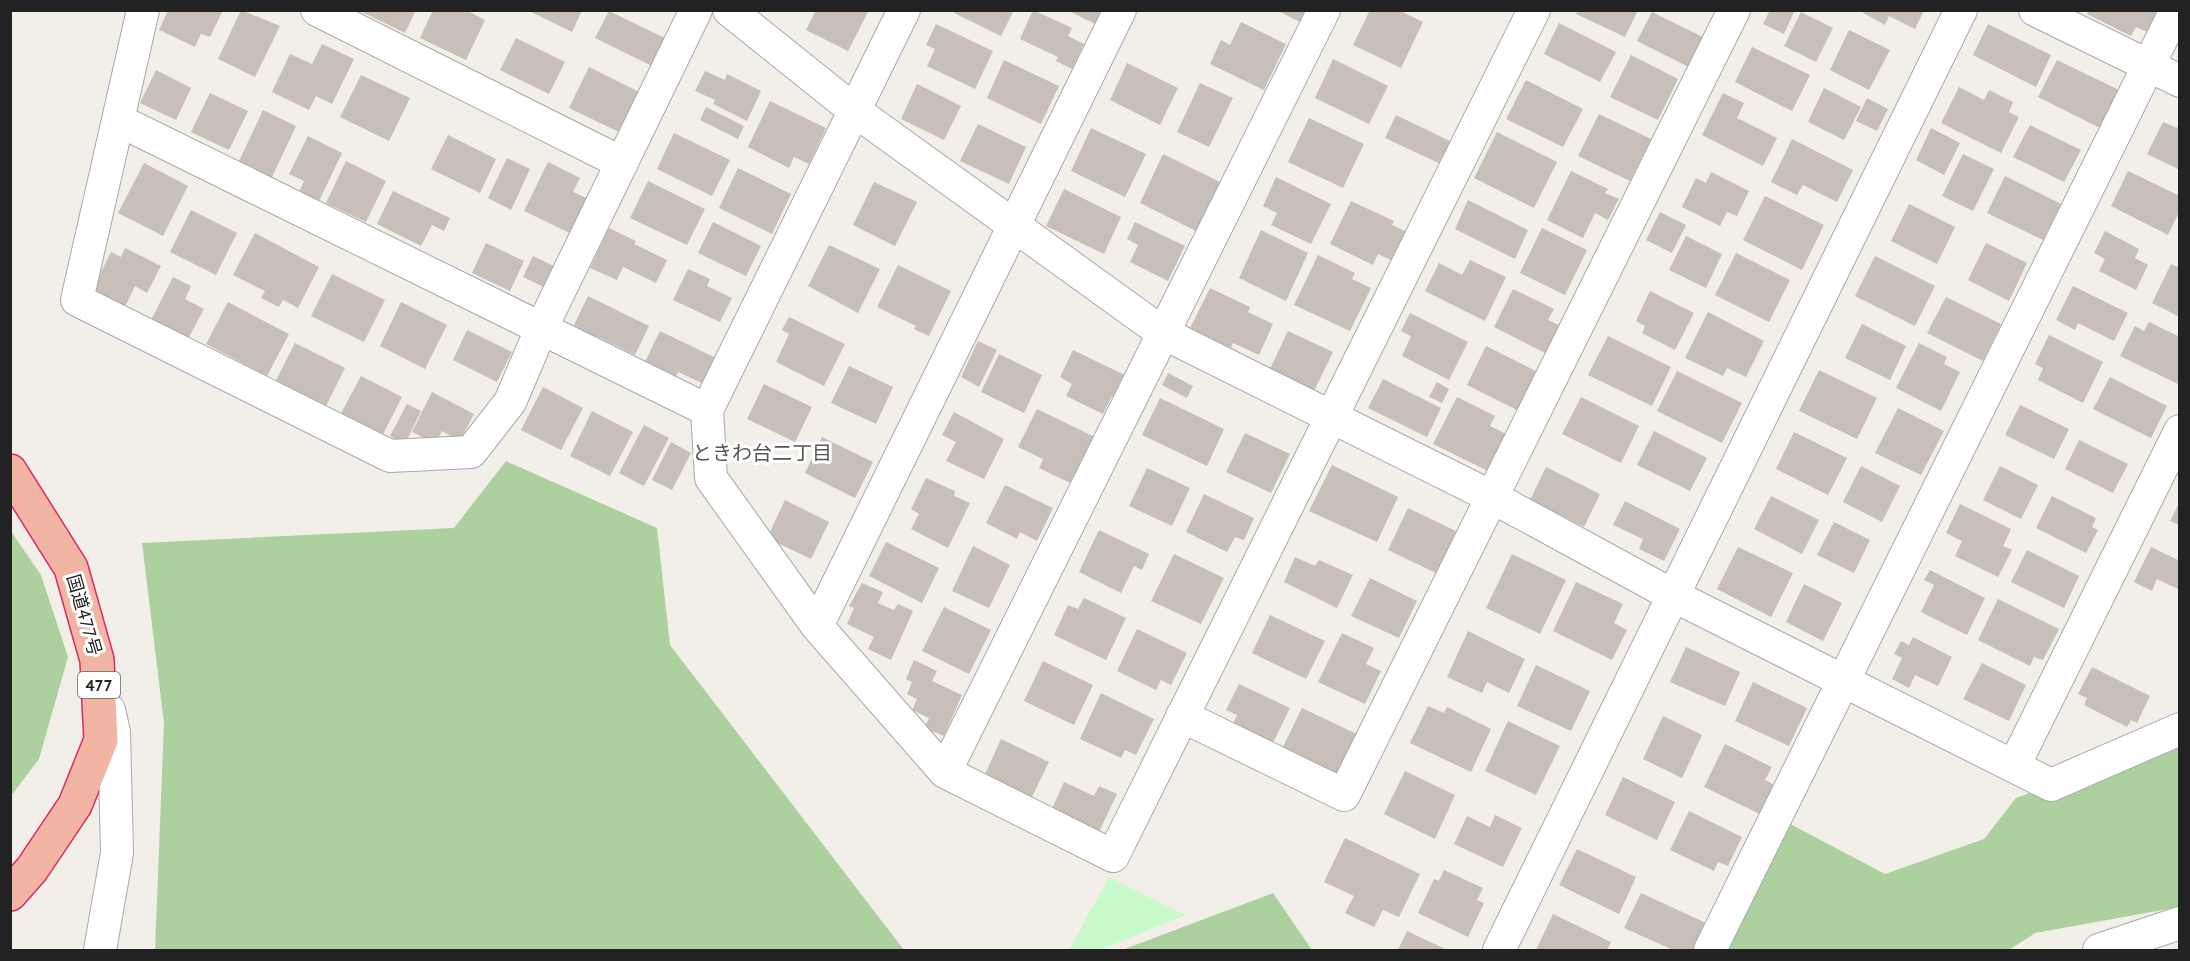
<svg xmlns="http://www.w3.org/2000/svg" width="2190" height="961" viewBox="0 0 2190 961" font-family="'PT Sans','Noto Sans JP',sans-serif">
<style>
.forest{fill:#add19e}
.park{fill:#c8facc}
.building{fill:#c7bfb8}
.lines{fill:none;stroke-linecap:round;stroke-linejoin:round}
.minor-casing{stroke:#a9a9a9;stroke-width:34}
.trunk-casing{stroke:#dc2a67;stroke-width:36}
.minor{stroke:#fff;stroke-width:32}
.trunk{stroke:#f2b4a3;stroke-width:33}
.labels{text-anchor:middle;stroke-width:6;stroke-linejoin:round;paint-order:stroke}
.shield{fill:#fff;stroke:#646464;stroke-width:1.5}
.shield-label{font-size:16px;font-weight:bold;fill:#222}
.street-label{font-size:18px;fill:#222;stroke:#fff}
.neighbourhood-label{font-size:20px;fill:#555;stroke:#fff}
</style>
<rect width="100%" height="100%" fill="#f2efe9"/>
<path class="forest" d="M506,461L657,528L670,645L904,950H155L164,723L142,543L454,528Z
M10,530L41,575L68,657L39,759L11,796Z
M2179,739V907L2035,933L2009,950H1723L1777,817L1885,874L1984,839L2016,798Z
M1273,893L1312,950H1122Z"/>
<path class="park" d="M1109,877L1185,915L1100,950H1069Z"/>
<path class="building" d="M168,10H223L210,37L201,34L195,47L159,30Z
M241,10L280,26L255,77L218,59Z
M358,10H416L405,33Z
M433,10H466L485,20L466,60L420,38Z
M527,10H582L572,32Z
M816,10H864L868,12L848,51L806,30Z
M955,10H1014L1001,36L954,13Z
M1033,10L1072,28L1068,36L1084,44L1072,69L1056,61L1058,57L1020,39Z
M1067,10H1104L1097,25Z
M1276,10H1314L1306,25Z
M1370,10H1398L1423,22L1401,68L1353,45Z
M1578,10H1638L1625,37L1576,14Z
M1770,10H1795L1784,34L1763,24Z
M1864,10H1924L1915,29L1889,16L1885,25L1863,13Z
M2089,10H2161L2150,33L2136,27L2131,36L2087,14Z
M609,11L671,41L652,66L595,38Z
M1652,12L1703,37L1689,67L1637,41Z
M1801,12L1833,28L1816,62L1784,46Z
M1241,22L1286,44L1264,90L1210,64L1221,40L1230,45Z
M1559,23L1616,52L1600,82L1544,54Z
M936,24L993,51L975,89L927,66L935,49L926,45Z
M1988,24L2051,55L2036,87L1973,55Z
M1849,30L1890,50L1869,90L1830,70Z
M516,38L565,62L549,94L500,70Z
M322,44L354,59L332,104L316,96L309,110L272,92L290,54L312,64Z
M1752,47L1810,75L1792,111L1735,82Z
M1631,55L1678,79L1658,120L1610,97Z
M1333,59L1388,86L1369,124L1315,98Z
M1004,60L1059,86L1041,124L987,98Z
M2057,60L2119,90L2100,128L2038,97Z
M1127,63L1178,88L1160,125L1110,100Z
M589,67L645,95L625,135L569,108Z
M156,70L191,88L176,120L140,103Z
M705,71L725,80L727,74L761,91L747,121L713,104L715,100L695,91Z
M361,75L410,98L389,141L340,117Z
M1526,80L1583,109L1563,147L1506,119Z
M1200,83L1233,98L1209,147L1177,132Z
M917,84L961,106L944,140L901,119Z
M1959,87L1984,100L1989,90L2013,102L2009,112L2019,117L2001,153L1941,123Z
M1824,88L1861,107L1844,140L1808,122Z
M210,93L248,111L229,150L191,132Z
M1723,93L1744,103L1737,118L1777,138L1763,166L1702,135Z
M1867,98L1888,109L1877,131L1856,121Z
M770,101L826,128L809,164L794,157L789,168L748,147Z
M706,107L744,126L738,139L700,120Z
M263,110L296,126L272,177L239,161Z
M1599,114L1651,139L1630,181L1578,156Z
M1396,115L1456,144L1445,166L1385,138Z
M1309,118L1364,144L1343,188L1288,162Z
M2163,122L2177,128L2180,122V170L2147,154Z
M978,124L1026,147L1009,184L960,161Z
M2030,125L2081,150L2064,182L2013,157Z
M1091,128L1146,154L1125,197L1071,171Z
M1931,128L1960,143L1944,175L1916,160Z
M1497,132L1557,162L1534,208L1474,178Z
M674,133L730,160L712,196L657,169Z
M448,135L496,159L480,193L431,169Z
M308,136L342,153L319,201L299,192L304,181L289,174Z
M1792,139L1853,170L1837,202L1803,185L1797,195L1771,182Z
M1163,154L1220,182L1196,231L1140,203Z
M1963,154L1994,169L1973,211L1942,196Z
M507,158L530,169L511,210L488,198Z
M346,161L386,181L366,222L326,203Z
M548,162L580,178L573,192L591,200L574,235L524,211Z
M144,163L188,186L163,236L118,213Z
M738,168L791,194L772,234L719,208Z
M1571,171L1608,189L1605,193L1619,199L1608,220L1595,213L1583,238L1547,220Z
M2128,171L2180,196V210L2168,235L2111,206Z
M1711,172L1749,191L1737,216L1727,212L1720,226L1682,207L1696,178L1706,183Z
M2005,176L2061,204L2043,240L1987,213Z
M1276,177L1331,204L1311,244L1271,225L1277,213L1263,206Z
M648,181L705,209L687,245L630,218Z
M874,182L917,202L895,246L853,225Z
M1064,189L1121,217L1104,254L1046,226Z
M393,191L450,218L444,231L432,225L421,246L377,224Z
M1765,196L1824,225L1802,270L1743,240Z
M1468,200L1528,230L1515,259L1455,229Z
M1351,201L1394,221L1392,225L1409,233L1395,262L1378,254L1373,265L1330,244Z
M1909,204L1955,227L1937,264L1891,241Z
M191,210L237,233L216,275L170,252Z
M1660,212L1686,225L1672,253L1646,240Z
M713,222L761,246L746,276L698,253Z
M1135,222L1185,246L1168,281L1130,262L1138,245L1127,239Z
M609,228L636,241L634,244L667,260L656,283L623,267L617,280L590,268Z
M1542,228L1587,250L1565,295L1520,273Z
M1261,230L1308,253L1286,301L1239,278Z
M2105,231L2139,249L2135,258L2148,265L2136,290L2099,271L2105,259L2094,253Z
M255,233L319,267L298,308L283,300L279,307L261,298L265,291L233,275Z
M1686,236L1722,254L1706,288L1669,270Z
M486,243L524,261L510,291L472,273Z
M1986,243L2027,263L2009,301L1968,280Z
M829,245L880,269L858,313L808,286Z
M125,248L161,266L147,293L135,286L125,307L92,290L111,252L121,257Z
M1736,253L1790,280L1769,322L1715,295Z
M1318,255L1355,273L1352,279L1371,288L1350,331L1294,305Z
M533,256L558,268L548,289L523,277Z
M1875,256L1935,286L1915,326L1855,296Z
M1470,260L1506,277L1485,321L1425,291L1439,263L1462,275Z
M2171,264L2180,268V317L2152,303Z
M898,265L951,291L929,336L914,329L916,326L877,307Z
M688,269L710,279L707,286L732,298L720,322L673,300Z
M332,274L385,300L364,342L311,316Z
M173,277L191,286L185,299L204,309L187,341L150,322Z
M2073,286L2128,313L2114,341L2078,323L2075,330L2056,320Z
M1210,288L1250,307L1248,312L1273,324L1259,355L1233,343L1231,348L1190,328Z
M1513,289L1554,309L1548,320L1561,326L1547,354L1494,327Z
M1650,291L1694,313L1675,350L1642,333L1645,326L1636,321Z
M588,296L649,326L635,355L596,336L594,341L576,333L578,327L574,325Z
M1946,297L2001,324L1983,361L1927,333Z
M228,302L289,334L267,376L206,344Z
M401,302L447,325L425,369L380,346Z
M1708,312L1764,341L1746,377L1727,368L1723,376L1685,358Z
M1410,313L1468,342L1449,380L1402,356L1411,336L1401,331Z
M789,317L845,344L824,386L776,362L789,334L782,330Z
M2149,322L2180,337V385L2120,356L2135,326L2144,331Z
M1862,324L1906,346L1890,380L1845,358Z
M467,330L512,352L497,382L453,360Z
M660,331L718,359L706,385L678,372L672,385L641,370Z
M1288,331L1333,352L1314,391L1270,369Z
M2049,335L2103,362L2083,403L2038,380L2043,368L2035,364Z
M1608,336L1671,367L1652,406L1588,375Z
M978,341L997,350L979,387L961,377Z
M295,343L345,368L325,408L275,382Z
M1919,343L1947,357L1944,364L1960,372L1941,411L1896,388Z
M1486,346L1538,372L1519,411L1467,385Z
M1073,350L1129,377L1118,399L1112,396L1103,414L1066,396L1072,384L1060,377Z
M999,354L1042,375L1024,413L981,392Z
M849,366L893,387L876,424L831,403Z
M1819,370L1877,398L1857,439L1799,411Z
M1677,371L1742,403L1722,443L1657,411Z
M1168,373L1193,386L1187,398L1162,385Z
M361,376L402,397L381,438L339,417Z
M2110,377L2167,406L2151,438L2093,409Z
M1383,379L1441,408L1427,437L1368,408Z
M1437,382L1449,389L1442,403L1429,397Z
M764,384L812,407L795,442L747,419Z
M543,387L583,408L561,450L521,430Z
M432,392L474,414L460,441L442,431L435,444L412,432Z
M1457,397L1495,416L1490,426L1508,435L1490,472L1433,444Z
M1581,397L1639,426L1621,463L1562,434Z
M1160,398L1224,429L1207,466L1142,435Z
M407,404L421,411L405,444L390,436Z
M2020,405L2069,429L2054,459L2005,435Z
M1898,408L1944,431L1921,475L1875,453Z
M1037,409L1095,437L1072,484L1039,468L1043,459L1018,447Z
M592,411L633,432L610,476L570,456Z
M954,412L1004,439L984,479L946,461L956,442L942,435Z
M644,425L669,438L644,486L619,473Z
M1654,431L1707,458L1690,491L1637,465Z
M1794,432L1847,458L1828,495L1776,469Z
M1245,433L1290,454L1271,493L1226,472Z
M822,437L873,462L855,498L805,473Z
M2079,440L2128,464L2113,493L2065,469Z
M671,442L691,453L672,490L652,480Z
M1332,465L1398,497L1377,542L1309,511Z
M1861,466L1900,486L1882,522L1843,502Z
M2000,466L2038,485L2021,519L1983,500Z
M1546,467L1600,494L1584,527L1530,500Z
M1147,468L1190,488L1172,526L1129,506Z
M926,478L955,491L954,496L970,503L948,548L911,529L919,514L911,509Z
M1005,485L1053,508L1037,541L1020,532L1017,539L986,523Z
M1204,494L1254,518L1244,540L1235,537L1227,552L1186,532Z
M1771,496L1819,520L1802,554L1754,529Z
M2052,496L2096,518L2092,527L2098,530L2086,553L2036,528Z
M785,500L829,522L811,559L767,538Z
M1625,501L1680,529L1664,561L1639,549L1643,539L1613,525Z
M2180,501V525L2170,521Z
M1960,504L2011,529L2003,546L2012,550L1998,577L1955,556L1962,541L1946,533Z
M1408,508L1460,533L1440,575L1388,550Z
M1834,522L1870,540L1854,573L1817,555Z
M1099,530L1149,554L1142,570L1134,566L1121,593L1079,572Z
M886,542L939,568L922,603L869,576Z
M973,546L1010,565L989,608L952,591Z
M1738,547L1793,573L1771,617L1717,589Z
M2151,547L2180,561V590L2157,579L2152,591L2134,582Z
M2027,550L2079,576L2064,608L2011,582Z
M1174,554L1224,578L1201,624L1151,601Z
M1512,554L1566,580L1540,634L1486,608Z
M1295,557L1315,566L1319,560L1353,575L1337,608L1284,582Z
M1930,570L1985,598L1967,635L1921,612L1934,585L1924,580Z
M1370,578L1417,601L1399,638L1351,616Z
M1576,582L1623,604L1614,623L1627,630L1612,660L1553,631Z
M862,583L883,592L878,603L894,610L898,604L913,611L891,660L868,649L874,637L847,624L854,608L849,606Z
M1804,584L1842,603L1823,641L1786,622Z
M1084,598L1126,618L1106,660L1054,635L1068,605L1078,609Z
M1998,599L2059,629L2043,660L2034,657L2030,666L1978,640Z
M944,607L991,630L969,674L922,651Z
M1270,615L1325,641L1306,679L1252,653Z
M1137,629L1187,653L1171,685L1161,680L1156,690L1117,671Z
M1468,631L1525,659L1509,693L1487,682L1482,693L1447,677Z
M1342,633L1374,648L1366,664L1381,671L1365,704L1318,682Z
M1913,637L1952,657L1938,686L1915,675L1909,688L1892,679L1902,658L1894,654L1901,641L1909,645Z
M1686,647L1740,672L1725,706L1670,682Z
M914,660L937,671L932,681L962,695L944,736L924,728L929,718L912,710L917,699L907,694L912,682L906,679Z
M1043,661L1093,685L1074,725L1024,701Z
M1982,663L2026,685L2009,721L1963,699Z
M1536,665L1590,691L1571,731L1517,706Z
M2092,667L2150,696L2137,723L2131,720L2127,727L2084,705L2087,698L2078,694Z
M1753,682L1807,708L1789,746L1735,721Z
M1239,684L1290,708L1270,749L1230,730L1237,715L1226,710Z
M1101,693L1154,719L1136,755L1125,750L1121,758L1080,739Z
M1428,706L1444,713L1447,707L1491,729L1471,772L1410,743Z
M1302,708L1361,736L1339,781L1280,753Z
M1663,716L1702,735L1682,778L1643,759Z
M1508,721L1560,746L1536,795L1485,771Z
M1001,739L1049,762L1029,803L982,781Z
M1725,744L1772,767L1765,780L1778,787L1764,816L1704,787Z
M1405,771L1455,795L1435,839L1384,814Z
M1623,777L1675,802L1657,840L1605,815Z
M1064,782L1094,796L1099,786L1117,794L1099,832L1052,809Z
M1689,811L1742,837L1728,866L1718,862L1714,871L1670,850Z
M1495,815L1522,828L1503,867L1454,844L1467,816L1490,827Z
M1345,838L1420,874L1399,917L1383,910L1374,927L1345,913L1354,896L1324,882Z
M1577,849L1636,877L1619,914L1559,885Z
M1444,870L1483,888L1477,900L1484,903L1468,937L1418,913L1434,879L1439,881Z
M1641,893L1708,924L1695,950H1673L1624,928Z
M1553,914L1611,942L1607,950H1536Z
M1407,931L1447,950H1398Z"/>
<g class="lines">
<defs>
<path id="minor" d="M143,10L77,300L390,456L471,452L510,402L542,327L696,10
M317,10L622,163
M729,10L855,111L1163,333L1492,497L1674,596L2051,785L2180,729
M2035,10L2180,81
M118,120L707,410L711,478L817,626L945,772L1113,856L1534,10
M707,410L904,10
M817,626L1120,10
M1182,716L1344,795L1734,10
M2014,766L2180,431
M945,772L1324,10
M100,950L117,853L114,732L109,710
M1499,950L1961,10
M1710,950L2176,10
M2099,950L2180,923"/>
<path id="trunk" d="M10,471L71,568L97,660L101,740L75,805L32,869L10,894"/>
</defs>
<use href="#minor" class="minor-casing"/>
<use href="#trunk" class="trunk-casing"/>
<use href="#minor" class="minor"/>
<use href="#trunk" class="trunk"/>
</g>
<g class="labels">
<rect class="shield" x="78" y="672" width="42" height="26" rx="4.5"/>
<g class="shield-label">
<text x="99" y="691">477</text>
</g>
<g class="street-label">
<text transform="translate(84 615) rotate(74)" y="6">国道477号</text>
</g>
<g class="neighbourhood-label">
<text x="762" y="460">ときわ台二丁目</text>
</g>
</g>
<rect width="2190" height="961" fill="none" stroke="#222222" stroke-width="24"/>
</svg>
